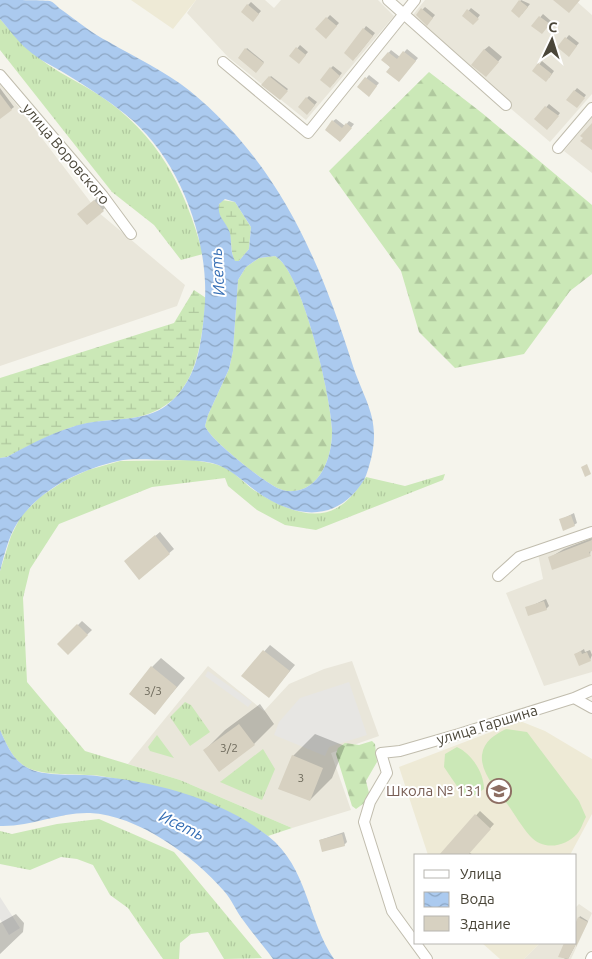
<svg xmlns="http://www.w3.org/2000/svg" width="592" height="959" viewBox="0 0 592 959" font-family="Ubuntu,sans-serif">
<style>
.residential{fill:#e9e6da}
.education{fill:#eeead6}
.grass{fill:url(#grass-tufts)}
.forest{fill:url(#forest-firs)}
.wetland{fill:url(#wetland-marsh)}
.pitch{fill:#cbe8b7}
.parking{fill:#e7e6e3}
.water{fill:url(#water-waves);fill-rule:evenodd}
.shadow{fill:#0003}
.building{fill:#d7d1c1}
.lines{fill:none;stroke-linecap:round;stroke-linejoin:round}
.minor-casing{stroke:#c1bdae;stroke-width:12}
.minor{stroke:#fff;stroke-width:10}
.labels{text-anchor:middle;stroke-width:4;stroke-linejoin:round;paint-order:stroke}
.number-label{font-size:12px;fill:#6d695b}
.street-label{font-size:15px;fill:#4a4639;stroke:#fff}
.education-label{font-size:15px;fill:#785e54;stroke:#fff;text-anchor:end}
.water-label{font-size:16px;font-style:italic;fill:#346db4;stroke:#fff}
</style>
<defs>
<pattern id="grass-tufts" width="24" height="20" patternUnits="userSpaceOnUse" patternTransform="scale(1.25)"><rect width="24" height="20" fill="#cbe8b7"/><path d="M3 7l-1-3M5 7V3M7 7l1-3M15 17l-1-3M17 17v-4M19 17l1-3" fill="none" stroke="#b0c89e"/></pattern>
<pattern id="forest-firs" width="22" height="20" patternUnits="userSpaceOnUse" patternTransform="scale(1.25)"><rect width="22" height="20" fill="#cbe8b7"/><path d="M5 1l3.5 6h-7zM16 11l3.5 6h-7z" fill="#b0c89e"/></pattern>
<pattern id="wetland-marsh" width="20" height="14" patternUnits="userSpaceOnUse" patternTransform="scale(1.25)"><rect width="20" height="14" fill="#cbe8b7"/><path d="M1 5h8M5 5V1M11 12h8M15 12V8" fill="none" stroke="#b0c89e"/></pattern>
<pattern id="water-waves" width="16" height="10" patternUnits="userSpaceOnUse" patternTransform="scale(1.25)"><rect width="16" height="10" fill="#abcaef"/><path d="M0 5q4-4 8 0t8 0" fill="none" stroke="#8da6c3"/></pattern>
</defs>
<rect width="100%" height="100%" fill="#f5f4ec"/>
<path class="residential" d="M196,0H265L274,8L281,0H378L394,16L306,120L228,57L187,13Z
M425,0H575L592,15V94L550,142L408,21Z
M0,83L98,212L185,285L177,306L0,366Z
M592,117V173L564,151Z
M592,536V672L544,686L506,593L543,579L538,554Z
M352,661L379,736L331,753L351,810L292,828L180,780L128,764L208,666L264,711L289,684L324,669Z
M579,904L592,913L571,959H524L540,943H576V907Z"/>
<path class="education" d="M131,0H196L173,29Z
M520,721L545,731L592,759V814L570,855H428L399,767Z
M482,943H540L524,959H500Z"/>
<path class="grass" d="M0,19C14,35 29,51 47,64C63,75 82,84 99,95C158,134 185,187 203,254L181,260L154,225L112,192L0,50Z
M194,460C204,462 214,463 224,467C233,471 242,481 251,488C274,504 313,525 340,506C351,499 358,488 366,477L405,486L445,474L443,480L316,530L285,525L257,510L228,486L225,478L152,487L59,524L30,569L23,598L27,682L85,751L180,780L292,828L268,836C213,801 165,787 101,776C79,773 45,777 26,767C12,759 6,743 0,730V571L11,536L21,516L40,497L64,481L88,470L120,461Z
M185,702L191,705L210,732L190,746L170,717Z
M157,735L174,758L150,751L148,747Z
M263,749L275,769L262,800L220,782Z
M99,819L174,852L262,958L224,959L208,932L191,934L180,943L179,959H163L128,908L110,895L93,865L77,859L61,857L30,870L0,864V831L12,834L57,824Z"/>
<path class="forest" d="M429,72L482,113L592,205V274L570,291L524,354L455,368L419,332L401,271L329,171Z
M275,256C302,270 331,396 332,429C333,456 320,494 287,491C277,490 268,482 260,477C248,468 210,439 205,426L208,415L229,369L233,351L238,280L246,267L259,258Z
M372,741L375,744L377,762L366,781L369,793L367,801L356,809L352,806L336,754L338,748L345,743L359,745Z"/>
<path class="wetland" d="M222,200L235,202L251,227L249,249L239,261H234L233,257C231,249 232,241 229,233C225,220 211,214 222,200Z
M194,290L206,298C201,344 198,399 145,415C126,421 104,419 84,424C57,430 32,444 7,457L0,458V378L174,323Z"/>
<path class="pitch" d="M506,729L527,732L579,801L586,817C583,822 581,830 577,834C565,847 543,851 530,836C522,827 515,815 508,805C498,791 480,773 482,755C484,741 494,735 506,729Z
M457,747C472,754 484,773 484,789L473,796L463,795L444,767L445,754Z"/>
<path class="parking" d="M208,671L252,702L248,707L205,676Z
M349,682L367,735L329,747L325,756L274,735L279,722L300,698Z
M0,897L20,928L9,935L0,919Z"/>
<path class="water" d="M0,0C12,0 40,0 50,1C53,2 56,5 59,8C75,19 91,33 109,42C136,58 165,71 190,91C278,163 319,258 352,363C364,401 381,417 371,459C369,466 367,474 364,480C339,520 301,520 263,496C246,485 232,468 212,463C198,460 183,460 168,460C152,460 134,458 118,461C83,469 46,486 23,515C10,530 5,552 0,571V458L7,457C32,443 59,429 87,423C113,418 145,422 167,405C196,382 201,348 204,314C212,245 181,158 125,114C106,99 86,86 66,74C53,66 39,60 28,50C17,41 9,29 0,19ZM225,199L235,202L251,227L249,249L239,261H235C230,252 232,242 230,233C226,221 217,218 219,204ZM275,256C302,270 331,397 332,429C333,456 320,494 287,491C277,490 268,482 260,477C248,468 210,439 205,426L208,415L229,369L233,351L238,280L246,267L259,258Z
M0,730C6,743 12,759 26,767C45,778 76,773 97,776C156,782 221,799 268,836C308,867 308,922 334,959H273C263,945 252,933 243,920C236,911 232,900 224,891C194,856 137,815 90,813C59,812 31,827 0,826Z"/>
<path class="shadow" d="M521,0L530,4L522,14L513,11Z
M251,2L261,11L255,18L248,5Z
M425,7L435,15L430,21L417,15Z
M471,8L480,15L473,24L464,16Z
M543,14L551,21L544,30L533,26Z
M330,15L339,23L326,37L317,29Z
M366,26L375,33L356,57L364,29Z
M569,35L579,43L571,52L559,47Z
M300,45L308,52L301,60L291,56Z
M489,46L502,57L490,71L484,50Z
M247,48L264,62L256,72L239,58Z
M407,49L418,58L401,78L383,60L391,50L400,57Z
M542,61L554,71L549,78L534,71Z
M333,66L342,73L333,84L331,68Z
M369,75L379,83L371,92L359,87Z
M271,76L288,89L280,99L263,85Z
M0,88L14,107L0,118Z
M577,88L586,95L579,104L568,99Z
M309,96L317,102L310,111L307,98Z
M549,104L560,113L550,126L536,119Z
M336,119L345,126L349,121L354,124L343,138L333,121Z
M97,198L105,208L87,224L79,214Z
M574,513L577,523L574,525L560,520Z
M160,532L174,549L140,578L130,557Z
M592,538L590,555L549,558L564,549Z
M546,599L549,606L546,609L527,608Z
M82,621L92,630L68,653L59,644Z
M270,645L295,665L274,690L243,676Z
M584,649L585,652L590,650L592,655L590,660L576,654Z
M161,658L185,678L155,713L152,667Z
M260,704L274,724L254,744L205,750L225,730Z
M315,734L345,746L332,778L310,800L293,756Z
M480,811L494,824L469,852L473,855H441Z
M344,832L347,842L344,845L320,840Z
M16,914L24,923L23,932L0,954V923Z
M580,916L588,921L568,959H566L559,956L566,943H576V924Z"/>
<path class="building" d="M519,0L528,7L519,18L511,11Z
M553,0H580L569,13Z
M247,4L259,14L253,22L241,12Z
M421,8L433,18L427,26L416,15Z
M467,9L479,19L473,25L462,16Z
M539,16L550,24L542,34L531,26Z
M326,17L337,26L326,39L315,29Z
M363,28L373,36L353,61L344,53Z
M565,37L577,46L569,57L557,47Z
M296,47L306,55L299,64L289,56Z
M245,48L264,63L256,73L238,58Z
M484,49L499,62L486,77L471,65Z
M403,51L416,61L399,82L386,72L390,67L381,60L388,52L397,59Z
M538,63L552,74L546,82L532,71Z
M330,67L340,76L330,88L320,80Z
M269,76L288,91L280,100L261,85Z
M365,77L377,86L369,97L357,87Z
M574,90L585,98L577,108L566,100Z
M0,94L12,110L0,119Z
M306,97L315,105L307,115L298,107Z
M545,106L559,116L547,130L534,119Z
M332,120L342,128L346,123L352,128L340,142L325,130Z
M592,123V150L580,141L583,138L580,136Z
M94,200L104,211L87,225L77,214Z
M587,464L591,474L585,477L581,467Z
M571,515L575,526L563,531L559,519Z
M155,535L170,554L139,580L124,561Z
M592,540V551L589,552L591,556L552,570L548,557Z
M544,601L547,610L528,616L525,607Z
M77,624L88,635L68,655L57,644Z
M263,650L290,671L269,698L241,676Z
M581,651L582,654L587,652L591,661L579,666L574,654Z
M151,666L177,687L155,715L129,694Z
M239,724L255,745L219,772L203,750Z
M292,755L323,768L310,801L278,789Z
M475,814L491,829L468,855H439Z
M342,834L345,846L322,852L319,840Z
M578,917L588,922L576,947V944L568,959L558,957L564,943H576V922Z"/>
<g class="lines">
<defs>
<path id="minor" d="M388,0L506,105
M223,62L308,133L415,0
M0,75L103,196L131,234
M558,148L592,108
M498,576L519,557L592,532
M574,698L592,708
M427,959L392,911L364,822L370,802L387,773L381,753L400,751L459,734L574,698L592,690
M591,959L592,957"/>
</defs>
<use href="#minor" class="minor-casing"/>
<use href="#minor" class="minor"/>
</g>
<defs>
<symbol id="school-ring" viewBox="-11 -11 22 22"><circle r="9.5" fill="#fff" stroke="#8d6e63" stroke-width="1.5"/><path d="M0-5L7-2L0 1L-7-2ZM-4 1L0 2.5L4 1V4Q0 6-4 4Z" fill="#8d6e63"/></symbol>
</defs>
<g fill-rule="evenodd">
<use href="#school-ring" x="485" y="777" width="28" height="28"/>
</g>
<g class="labels">
<g class="number-label">
<text x="153" y="695">3/3</text>
<text x="229" y="752">3/2</text>
<text x="301" y="782">3</text>
</g>
<g class="street-label">
<text transform="translate(66 154) rotate(50)" y="5">улица Воровского</text>
<text transform="translate(487 725) rotate(-17)" y="5">улица Гаршина</text>
</g>
<g class="education-label">
<text x="482" y="796">Школа № 131</text>
</g>
<g class="water-label">
<text transform="translate(217 272) rotate(-94)" y="6">Исеть</text>
<text transform="translate(182 825) rotate(26)" y="6">Исеть</text>
</g>
</g>
<rect x="414" y="854" width="162" height="90" fill="#ffffff" stroke="#b7b5b0"/>
<rect x="424" y="870" width="25" height="8" fill="#ffffff" stroke="#b7b5b0"/>
<text x="460" y="879" font-size="15" fill="#4a4639">Улица</text>
<rect x="424" y="892" width="25" height="15" fill="url(#water-waves)" stroke="#b7b5b0"/>
<text x="460" y="904" font-size="15" fill="#4a4639">Вода</text>
<rect x="424" y="916" width="25" height="15" fill="#d7d1c1" stroke="#b7b5b0"/>
<text x="460" y="929" font-size="15" fill="#4a4639">Здание</text>
<g transform="translate(552 40) rotate(4)" stroke="#ffffff" stroke-width="4" paint-order="stroke">
<path d="M0-4L9 19L0 12L-9 19Z" fill="#4a4639"/>
<text y="-8" font-size="14" font-weight="bold" text-anchor="middle" fill="#4a4639">С</text>
</g>
</svg>
